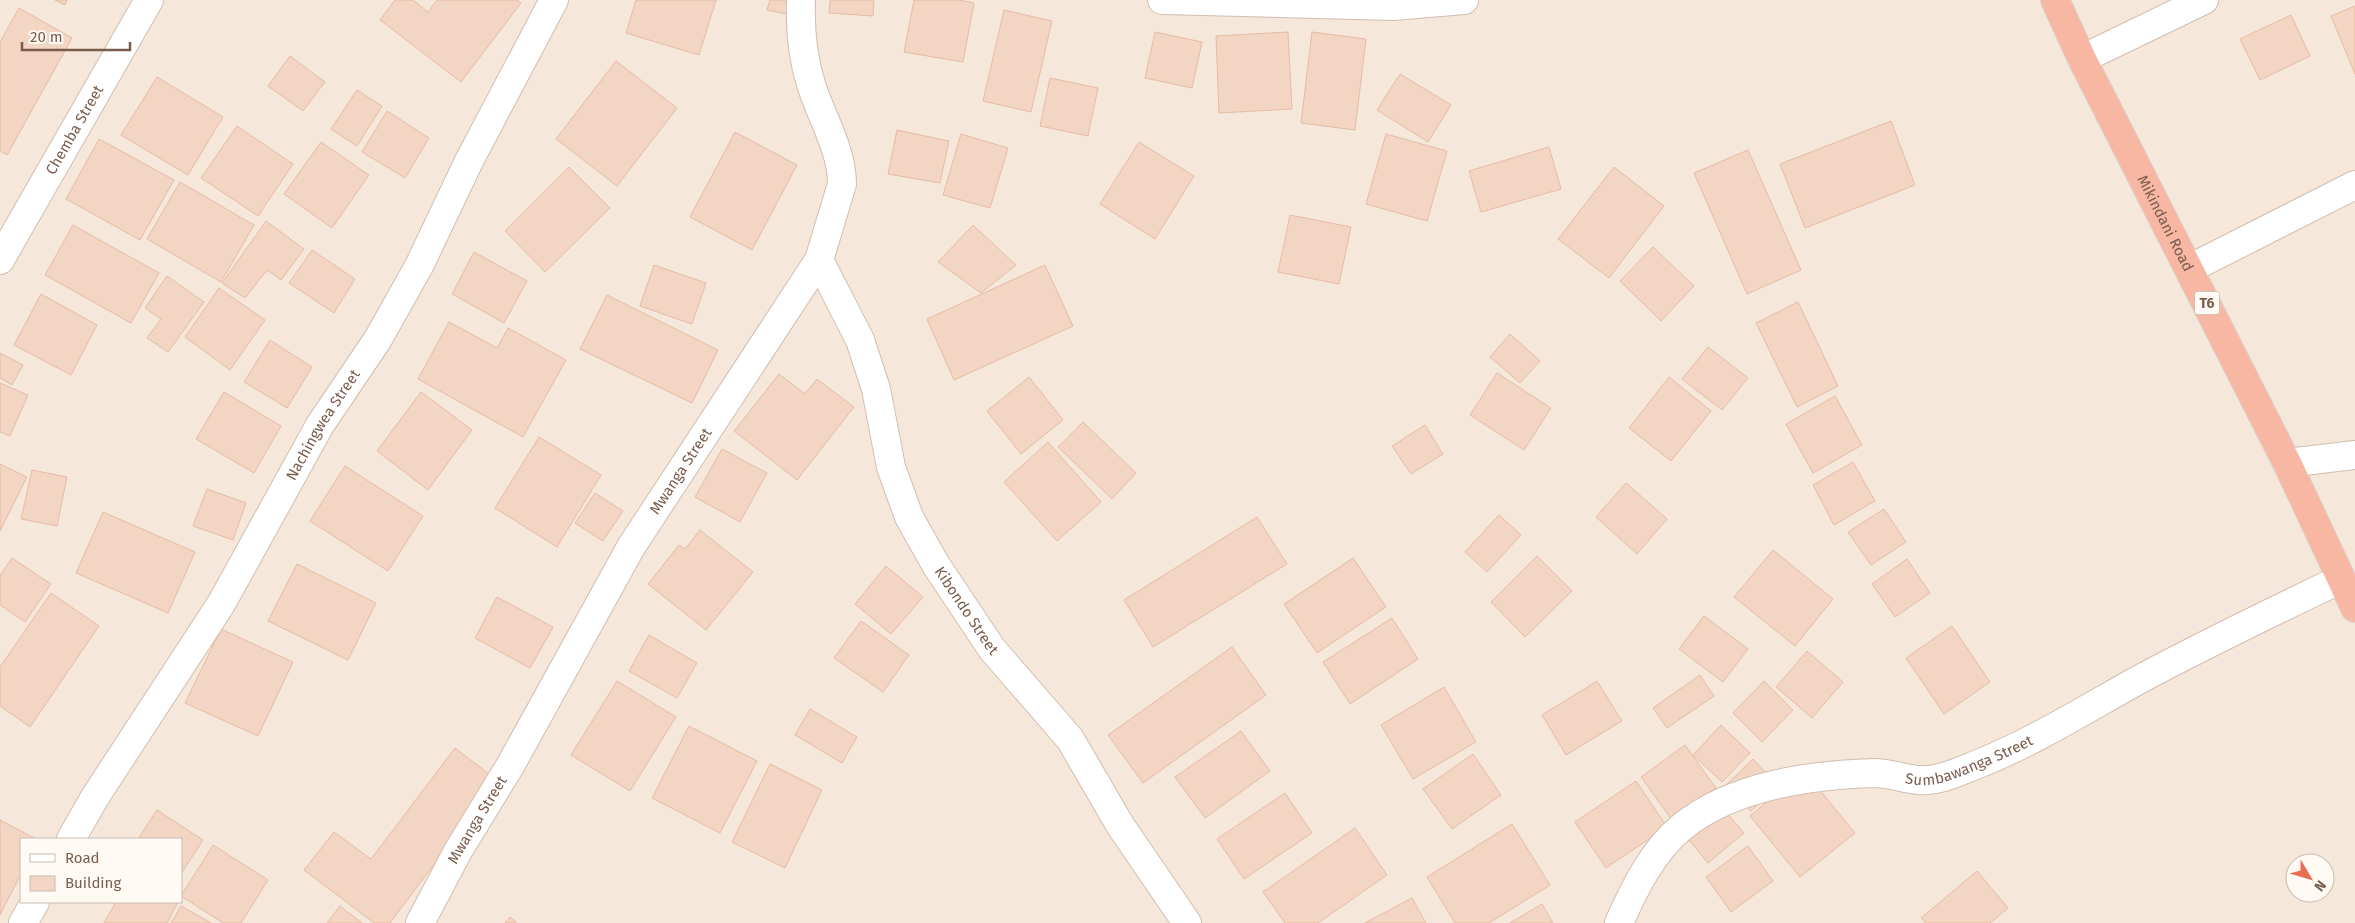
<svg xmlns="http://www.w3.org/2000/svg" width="2355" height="923" viewBox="0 0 2355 923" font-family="'Fira Sans',sans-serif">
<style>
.residential{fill:#f5e8da;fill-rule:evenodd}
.building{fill:#f3d5c3;stroke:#e6bba3}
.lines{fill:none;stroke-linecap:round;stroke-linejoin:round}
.minor-casing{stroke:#d1beb0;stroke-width:30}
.highway-casing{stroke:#dad1cd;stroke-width:30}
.minor{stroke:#fff;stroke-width:28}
.highway{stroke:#f7b7a3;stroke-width:28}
.labels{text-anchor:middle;stroke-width:5;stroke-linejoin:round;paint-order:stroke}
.shield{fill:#fffaf3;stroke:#a28b7f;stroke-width:1}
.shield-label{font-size:14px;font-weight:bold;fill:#7a5c4d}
.street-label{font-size:15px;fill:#7a5c4d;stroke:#fffaf3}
</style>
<rect width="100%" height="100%" fill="#fdf6ec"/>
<path class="residential" d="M0,0H2355V923H0ZM21,839H181V902H21ZM2295,863H2325V893H2295Z"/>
<path class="building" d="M55,0H67L65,5Z
M395,0H413L428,12L437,0H517L521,3L461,82L380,20Z
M636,0H716L699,55L626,33Z
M770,0H810L806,18L767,10Z
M830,0H874L873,16L829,13Z
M914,0H959L974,3L963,62L904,52Z
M2355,6V74L2331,16Z
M19,8L72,38L7,155L0,151V42Z
M1004,10L1052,21L1031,112L983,101Z
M2291,15L2310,56L2260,80L2240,39Z
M1155,32L1202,42L1192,88L1145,78Z
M1288,32L1292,109L1219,113L1216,36Z
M1312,32L1366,39L1355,130L1301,123Z
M290,56L325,82L303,111L268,86Z
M616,61L677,108L617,186L556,139Z
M1400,74L1451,105L1428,142L1377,110Z
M157,77L223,117L188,175L121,135Z
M1050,78L1098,88L1088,136L1040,126Z
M357,90L382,106L357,146L331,129Z
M387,111L429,138L405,178L362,152Z
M1891,121L1915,185L1805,228L1780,164Z
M237,126L293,164L258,216L201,178Z
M897,130L949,141L940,183L888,174Z
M735,132L797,165L752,250L690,217Z
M961,134L1008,148L990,208L943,195Z
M1386,134L1447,151L1427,221L1366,204Z
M99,139L174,180L140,240L66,199Z
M321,142L369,175L332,228L284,194Z
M1139,142L1194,176L1155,239L1100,204Z
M1549,147L1561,189L1481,212L1469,171Z
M1748,150L1801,270L1747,294L1694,173Z
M569,167L610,208L545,272L505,231Z
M1614,167L1664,206L1609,278L1558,239Z
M180,182L254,225L221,282L147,239Z
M1290,215L1351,227L1339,284L1278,272Z
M266,221L304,249L281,280L267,270L245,298L222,283Z
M73,225L159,273L131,323L45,275Z
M973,225L1016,265L981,293L938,262Z
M1653,247L1694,286L1661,321L1620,281Z
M312,250L355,279L334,313L289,283Z
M474,252L527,281L504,323L452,294Z
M654,265L706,283L692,324L640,306Z
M1045,265L1073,326L954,380L927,319Z
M167,276L204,302L168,352L147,338L161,319L145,308Z
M219,288L265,320L230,370L185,337Z
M41,294L97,325L71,375L14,345Z
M607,295L718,350L692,403L580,349Z
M1798,302L1838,386L1797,407L1756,323Z
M449,322L497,348L508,328L566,360L523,437L418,379Z
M1510,334L1540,361L1520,383L1490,357Z
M270,340L312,367L287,408L244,382Z
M1708,347L1748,378L1722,410L1682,379Z
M0,353L23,365L12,385L0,378Z
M1497,373L1551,408L1524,450L1470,415Z
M779,374L805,394L817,379L854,407L797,480L734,431Z
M1029,377L1063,420L1021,454L987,411Z
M1669,377L1711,411L1671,461L1629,428Z
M0,383L28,395L10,436L0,432Z
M224,392L281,426L254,473L196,439Z
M421,392L472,430L428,490L377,451Z
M1835,396L1862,445L1813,473L1786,424Z
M1083,422L1136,473L1112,499L1058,447Z
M1425,425L1443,454L1411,474L1392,446Z
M539,437L601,475L557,547L495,508Z
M1048,442L1101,502L1057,541L1004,482Z
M722,449L767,473L740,522L695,497Z
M1853,462L1875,501L1834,525L1813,485Z
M0,464L27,477L0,531Z
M345,466L423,516L388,571L310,521Z
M32,470L67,477L57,526L21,519Z
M1626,483L1667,519L1637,554L1596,517Z
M207,489L246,503L233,540L193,526Z
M595,493L623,511L603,541L575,523Z
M1884,509L1906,542L1871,565L1848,532Z
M103,512L195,552L168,613L76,573Z
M1499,515L1521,535L1487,572L1465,552Z
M1257,517L1287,564L1153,647L1124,600Z
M700,530L753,572L706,630L648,584L679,545L685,549Z
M1773,550L1833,599L1795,646L1734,597Z
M1537,556L1572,591L1525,637L1491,602Z
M12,558L51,584L25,622L0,605V575Z
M1353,558L1386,607L1317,653L1284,604Z
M1907,559L1930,593L1895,617L1872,584Z
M297,564L376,603L348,660L268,621Z
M886,566L923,597L891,634L855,604Z
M51,593L99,626L30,727L0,706V667Z
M497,597L553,627L530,668L475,638Z
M1704,616L1748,649L1723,682L1679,649Z
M1392,618L1418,659L1350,704L1323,662Z
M861,621L909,655L883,692L834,658Z
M1952,626L1990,682L1944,714L1906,658Z
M221,629L293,662L258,736L185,703Z
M649,635L697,663L677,698L629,671Z
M1232,647L1266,695L1143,783L1108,735Z
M1807,651L1843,682L1812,718L1776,687Z
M1700,675L1714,696L1667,728L1653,708Z
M617,681L676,717L630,791L571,755Z
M1597,681L1622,721L1566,755L1542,715Z
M1764,681L1793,710L1762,742L1733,713Z
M1444,687L1476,742L1413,779L1381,725Z
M810,709L857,737L842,763L795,735Z
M1721,725L1750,753L1722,782L1693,755Z
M689,726L757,761L720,833L652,798Z
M1241,731L1270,771L1205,818L1175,777Z
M1685,745L1716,788L1672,820L1641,777Z
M455,748L497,780L390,923H374L304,870L334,832L371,859Z
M1473,754L1501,795L1452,829L1423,789Z
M1753,759L1778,786L1751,811L1726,785Z
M770,764L822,790L785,868L732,842Z
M1804,771L1855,833L1800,877L1750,816Z
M1636,781L1667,827L1606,868L1575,822Z
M1285,793L1312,833L1244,879L1217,839Z
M1715,799L1744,833L1708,863L1680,829Z
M157,810L203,840L181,874V839H138Z
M0,820L36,839H21V874L0,915Z
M1512,824L1550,885L1489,923H1455L1427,877Z
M1355,828L1387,875L1318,923H1285L1263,892Z
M213,845L268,880L241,923H223L181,896Z
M1748,846L1773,881L1731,912L1706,877Z
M1977,871L2008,908L1990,923H1926L1921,918Z
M1412,898L1426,923H1365Z
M116,902H178L167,923H104Z
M1542,904L1553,923H1510Z
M181,906L211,923H171Z
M340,906L362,923H327Z
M510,917L517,923H505Z"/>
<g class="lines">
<defs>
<g id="minor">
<path d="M1162,0L1393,6L1464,0"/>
<path d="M2082,59L2204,0"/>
<path id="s1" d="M0,260L149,0"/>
<path id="s2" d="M819,260L860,340L876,389L891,467L909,517L936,565L992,649L1070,739L1120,825L1187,923"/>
<path d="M2189,269L2355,185"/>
<path d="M2287,463L2355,455"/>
<path id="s3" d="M71,839L95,797L221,604L320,425L378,339L419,266L469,161L554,0"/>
<path d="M23,923L35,902"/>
<path id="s4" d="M420,923L458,851L510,766L631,547L819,260L842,184C842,149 821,117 811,84C803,59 800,27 801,0"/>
<path id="s5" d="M1619,923C1634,889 1653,850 1683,826C1735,785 1810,775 1874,773C1890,773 1904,779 1919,780C1940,782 1964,769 1983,762C2037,740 2091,706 2142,678C2208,643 2274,611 2341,579"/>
</g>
<g id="highway">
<path id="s6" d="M2055,0L2082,59L2287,463L2355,608"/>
</g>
</defs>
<use href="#minor" class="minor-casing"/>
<use href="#highway" class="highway-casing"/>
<use href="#minor" class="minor"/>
<use href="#highway" class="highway"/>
</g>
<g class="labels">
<rect class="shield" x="2194.5" y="291.5" width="25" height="23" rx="4"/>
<g class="shield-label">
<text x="2207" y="308">T6</text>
</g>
<g class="street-label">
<text dy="5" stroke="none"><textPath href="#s1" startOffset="150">Chemba Street</textPath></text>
<text dy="5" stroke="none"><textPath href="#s6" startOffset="249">Mikindani Road</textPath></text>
<text dy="5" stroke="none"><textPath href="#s3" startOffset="485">Nachingwea Street</textPath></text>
<text dy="5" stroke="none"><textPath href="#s4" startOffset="522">Mwanga Street</textPath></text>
<text dy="5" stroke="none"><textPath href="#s2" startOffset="384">Kibondo Street</textPath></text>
<text dy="5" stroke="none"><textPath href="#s5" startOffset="418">Sumbawanga Street</textPath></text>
<text dy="5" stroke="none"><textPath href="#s4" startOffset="118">Mwanga Street</textPath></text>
</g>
</g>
<rect x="20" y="838" width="162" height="65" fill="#fffaf3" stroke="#cabbb1"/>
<rect x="30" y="854" width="25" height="8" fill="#ffffff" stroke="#cabbb1"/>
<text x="65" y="863" font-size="15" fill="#7a5c4d">Road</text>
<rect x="30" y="876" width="25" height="15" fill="#f3d5c3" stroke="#cabbb1"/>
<text x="65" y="888" font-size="15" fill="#7a5c4d">Building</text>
<g transform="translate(2310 878) rotate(128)"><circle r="24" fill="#fffaf3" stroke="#cabbb1"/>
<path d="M0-4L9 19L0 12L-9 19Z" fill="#e76f51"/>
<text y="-8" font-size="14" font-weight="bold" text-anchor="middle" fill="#7a5c4d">N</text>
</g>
<path d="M22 42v8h108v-8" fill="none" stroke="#7a5c4d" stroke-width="2.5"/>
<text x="30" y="42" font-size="15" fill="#7a5c4d" stroke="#fffaf3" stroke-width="4" paint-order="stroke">20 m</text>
</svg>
